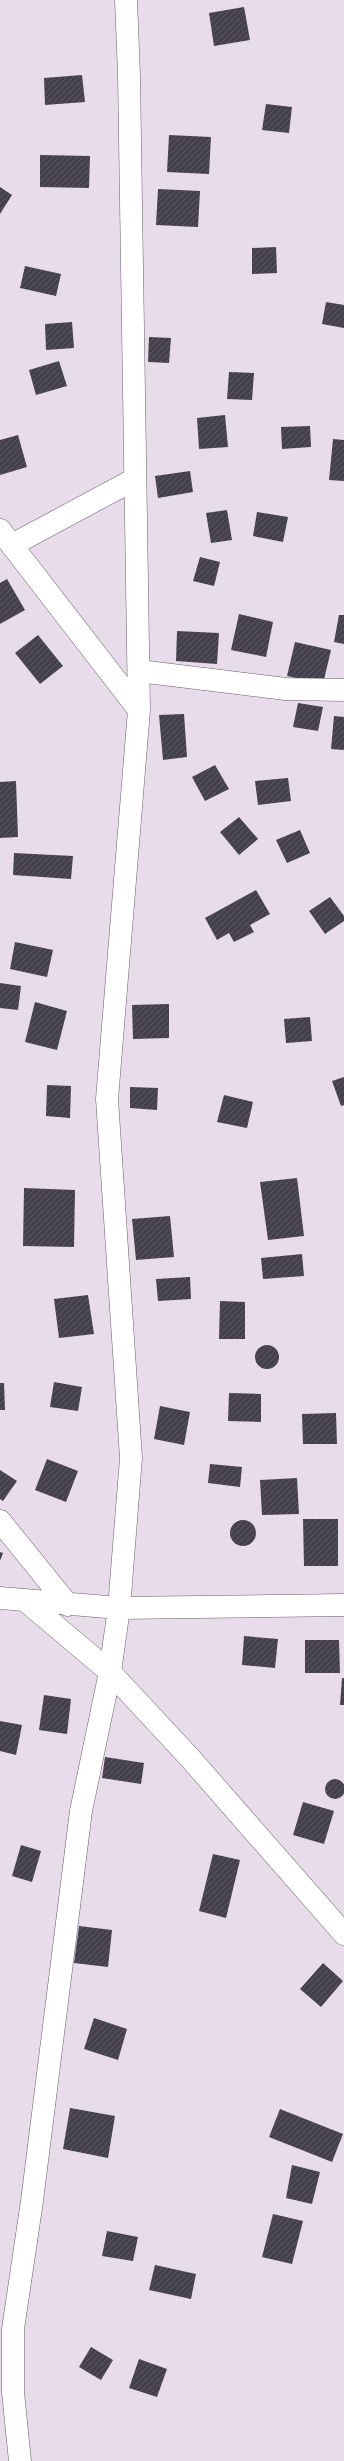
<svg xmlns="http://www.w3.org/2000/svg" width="344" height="2461" viewBox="0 0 344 2461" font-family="'Times New Roman',serif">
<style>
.building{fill:url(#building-hatch)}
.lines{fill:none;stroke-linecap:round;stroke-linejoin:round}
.minor-casing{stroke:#695f6b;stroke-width:23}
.minor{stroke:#fff;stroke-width:22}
</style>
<defs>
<pattern id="building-hatch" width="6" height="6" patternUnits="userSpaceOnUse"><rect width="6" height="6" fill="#44404c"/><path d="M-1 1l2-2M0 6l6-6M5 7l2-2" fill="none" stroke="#5b5862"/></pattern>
</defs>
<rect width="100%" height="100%" fill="#e8dcea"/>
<path class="building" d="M244,7L250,40L214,46L209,13Z
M82,75L85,102L45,105L44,78Z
M266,104L292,107L289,133L262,130Z
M169,135L211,137L209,174L167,172Z
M40,155L90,156L89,188L40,187Z
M0,187L12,195L0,214Z
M158,189L200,191L198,227L156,225Z
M276,247L277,273L252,274V248Z
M25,266L61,274L56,296L20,288Z
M326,302L344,305V328L322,324Z
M72,322L74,348L46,350L45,324Z
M149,337L171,338L169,363L148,362Z
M59,361L67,386L36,395L29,370Z
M229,372L254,373L252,400L227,399Z
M225,415L228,447L199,449L197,418Z
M310,426L311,447L282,449L281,427Z
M18,435L27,467L0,475V440Z
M333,439L344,440V481L329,480Z
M190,471L193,492L158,498L155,476Z
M227,510L232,540L211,543L206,513Z
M257,512L288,517L283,542L253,536Z
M200,557L220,562L214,586L193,581Z
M7,579L25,610L0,624V583Z
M239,614L273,622L266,657L231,650Z
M339,615H344V644L334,642Z
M177,631L219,633L217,664L176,661Z
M38,635L63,666L40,684L15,653Z
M295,642L331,650L323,684L287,676Z
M298,703L323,707L318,731L293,727Z
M184,714L187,757L163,760L159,715Z
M334,716L344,717V750L331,749Z
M215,765L229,789L205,801L192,777Z
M288,778L291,801L258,805L255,781Z
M16,781L18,837L0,838V782Z
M239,817L258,839L239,855L220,832Z
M300,830L310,853L287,863L276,840Z
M14,853L73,856L71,879L13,875Z
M256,890L270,914L250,925L254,932L234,942L229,933L217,940L205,918Z
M330,897L344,916V921L325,934L309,911Z
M15,942L53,950L47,977L10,969Z
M0,983L21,986L18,1010L0,1008Z
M35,1002L67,1011L57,1050L25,1042Z
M169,1004V1038L133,1039L132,1005Z
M310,1017L312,1041L286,1043L284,1019Z
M344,1077V1105L341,1106L332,1081Z
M47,1085L71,1086L70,1118L46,1116Z
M130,1087L158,1088L157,1110L130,1108Z
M224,1095L253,1102L247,1128L217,1122Z
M297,1178L304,1236L268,1240L260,1182Z
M24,1188L75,1190L74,1247L23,1246Z
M170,1216L174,1257L136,1260L132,1219Z
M302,1254L304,1276L263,1279L261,1258Z
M190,1277L191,1299L158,1301L156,1279Z
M88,1295L94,1334L59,1338L54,1299Z
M220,1301L245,1302V1339H219Z
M255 1357a12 12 0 1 1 24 0a12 12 0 1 1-24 0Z
M54,1382L82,1387L78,1411L50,1407Z
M0,1383H4L5,1410H0Z
M229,1393L261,1394V1422L228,1421Z
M160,1406L190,1412L184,1445L154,1439Z
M336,1413L337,1444H303L302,1414Z
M47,1459L78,1471L66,1502L35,1490Z
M210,1464L242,1467L240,1487L208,1483Z
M0,1470L17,1481L3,1501L0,1499Z
M297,1478L299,1514L262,1515L260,1480Z
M303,1519H338V1566H304Z
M230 1533a13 13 0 1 1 26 0a13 13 0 1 1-26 0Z
M0,1552L3,1553L0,1561Z
M244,1636L278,1639L275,1668L242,1665Z
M305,1640H339L340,1673H305Z
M342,1678H344V1705H340Z
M44,1695L71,1699L67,1734L39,1730Z
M0,1721L22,1725L16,1755L0,1751Z
M105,1757L144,1763L141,1784L102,1778Z
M325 1789a10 10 0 1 1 20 0a10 10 0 1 1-20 0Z
M303,1802L334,1811L324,1844L293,1835Z
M21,1845L41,1851L32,1882L12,1876Z
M213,1854L240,1860L226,1918L199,1911Z
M79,1926L112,1930L108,1967L74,1963Z
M323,1963L343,1981L321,2007L300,1989Z
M94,2018L127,2029L118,2060L84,2049Z
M70,2108L115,2116L108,2158L63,2149Z
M280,2109L343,2134L332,2162L269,2137Z
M292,2165L320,2172L312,2204L286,2198Z
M273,2214L303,2221L292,2264L262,2257Z
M107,2231L138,2237L133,2261L102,2256Z
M155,2265L196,2274L191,2299L149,2290Z
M91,2347L113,2360L101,2380L79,2367Z
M139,2359L167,2369L157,2397L129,2388Z"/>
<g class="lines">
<defs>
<path id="minor" d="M0,530L139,710
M12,545L135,479
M139,671L286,689L344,690
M0,1521L68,1605
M0,1598L119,1608L344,1605
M26,1601L110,1672L190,1758L344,1934
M20,2461L13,2392V2329L32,2201L81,1811L110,1672L119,1608L131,1458L107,1099L139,710L129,75L126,0"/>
</defs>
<use href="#minor" class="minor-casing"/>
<use href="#minor" class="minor"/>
</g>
</svg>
